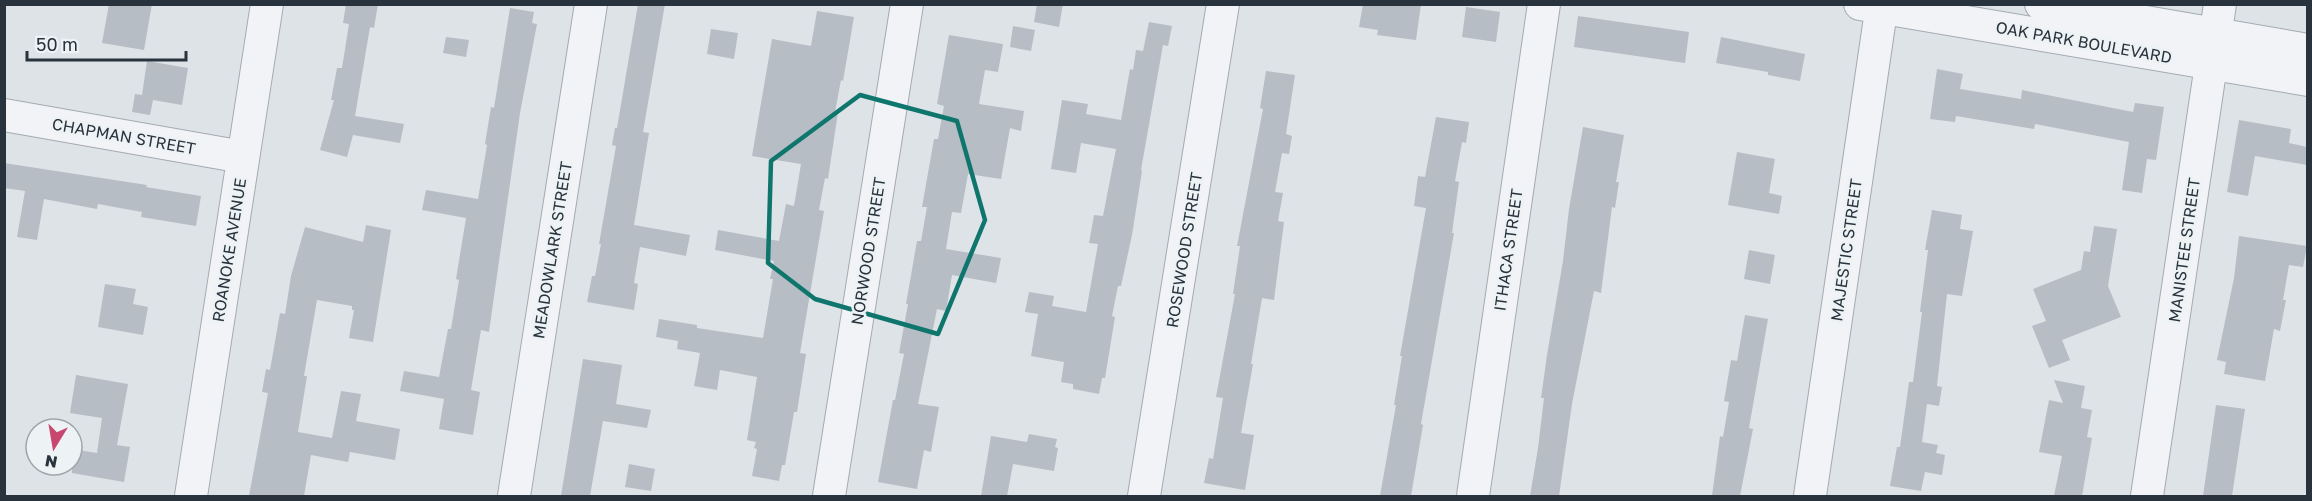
<svg xmlns="http://www.w3.org/2000/svg" width="2312" height="501" viewBox="0 0 2312 501" font-family="'Golos Text',sans-serif">
<style>
.building{fill:#b6bdc4}
.lines{fill:none;stroke-linecap:round;stroke-linejoin:round}
.minor-casing{stroke:#a4abb1;stroke-width:34}
.minor{stroke:#f1f3f6;stroke-width:32}
.marked{fill:none;stroke:#0f766e;stroke-width:4.5;stroke-linejoin:round}
.labels{text-anchor:middle;stroke-width:5;stroke-linejoin:round;paint-order:stroke}
.street-label{font-size:16px;fill:#28333d;stroke:#edf2f5}
</style>
<rect width="100%" height="100%" fill="#dee3e7"/>
<path class="building" d="M109,4H152L144,50L102,43Z
M346,4H378L374,28L370,27L355,116L404,124L400,143L353,135L347,157L320,150L334,100H331L337,68H342L349,24L343,23Z
M638,4H665L643,132L649,133L634,225L690,235L686,256L640,247L634,283L638,284L634,310L587,302L592,276H595L601,244H599L616,146L612,145L615,128H617Z
M1037,4H1063L1059,27L1034,22Z
M1363,4H1421L1416,40L1377,35L1378,30L1359,27Z
M1466,7L1500,12L1496,42L1462,37Z
M510,8L534,12L532,23L537,24L520,113L489,332L481,330L471,390L480,392L473,435L439,429L444,399L400,391L404,371L439,377L448,329H451L459,280L456,279L466,218L422,210L426,190L478,199L487,145L485,144L491,107L494,108Z
M817,11L854,17L843,81L841,80L835,112H838L828,179L825,178L819,210L824,211L800,353L806,354L797,412H794L785,465H782L779,481L752,476L757,449L754,448L756,442L747,440L757,377L720,370L717,390L694,386L700,353L677,349L678,341L656,337L659,319L697,325V328L763,338L773,279H770L774,261L715,250L718,230L779,241L786,204L794,206L801,164L752,156L772,39L811,46Z
M1578,16L1689,32L1685,63L1574,47Z
M1149,22L1172,26L1168,46L1163,45L1141,170L1142,171L1132,235L1121,286H1118L1112,316L1115,317L1105,378H1102L1099,394L1073,389V384L1061,382L1064,362L1031,356L1038,314L1025,312L1029,292L1054,296L1052,306L1086,312L1098,244L1089,243L1094,215L1103,216L1116,149L1081,143L1076,173L1051,169L1062,100L1088,104L1086,114L1121,120L1130,69L1133,70L1136,50L1143,51Z
M1013,26L1035,30L1031,51L1010,47Z
M711,29L738,33L734,59L707,54Z
M949,35L1003,44L998,72L985,70L979,104L1024,111L1021,131L1010,128L1001,179L968,174L961,213L952,212L946,249L1001,258L996,283L952,275L946,311L937,309L918,404L939,407L931,452L924,450L917,489L878,482L893,400H895L904,354L899,353L908,304H906L917,241H921L927,207H922L934,139H938L944,106L937,104Z
M446,37L469,40L466,57L443,53Z
M1721,37L1805,54L1800,81L1768,75V72L1716,63Z
M147,61L188,68L182,105L153,100L150,115L132,112L135,94L142,95Z
M1937,69L1963,74L1960,89L2021,99L2022,90L2133,112L2135,103L2164,107L2156,160L2147,159L2142,193L2122,190L2129,142L2035,124L2034,129L1956,116L1955,122L1930,119Z
M1266,71L1295,75L1286,134L1292,136L1289,154L1282,153L1275,192L1283,193L1278,221L1284,222L1274,300L1262,298L1251,364H1253L1241,433L1254,435L1245,490L1204,483L1209,458L1213,459L1223,398L1216,397L1235,294H1233L1240,246H1237L1263,109L1260,108Z
M1436,117L1469,122L1466,143L1462,142L1455,181L1459,182L1452,233H1454L1421,424L1423,425L1411,496H1380L1396,405H1394L1402,356H1400L1426,208L1414,206L1418,176L1425,177Z
M2239,120L2291,129L2289,143L2307,147V165L2255,156L2248,196L2227,192Z
M1583,127L1624,135L1616,182H1619L1615,208L1612,207L1601,293L1594,291L1572,404L1559,496H1530L1538,448L1544,398H1541L1547,355L1563,261L1569,209Z
M1737,152L1775,159L1769,193L1782,196L1779,214L1728,205Z
M4,163L147,185L146,187L201,196L196,226L141,217L142,212L98,204L97,209L44,199L37,240L17,237L25,191L4,188Z
M1932,210L1962,215L1960,229L1973,231L1962,296L1947,294L1937,386L1942,387L1939,406L1927,404L1922,442L1938,445L1936,453L1945,455L1942,475L1925,472L1921,491L1890,486L1897,447H1900L1909,382H1913L1922,312H1920L1928,250H1925Z
M366,225L391,230L373,342L349,338L354,310H352V306L317,300L304,376H307L298,432L332,438L341,391L361,394L356,421L400,429L395,460L350,452L348,462L311,455L304,496H249L268,393L262,392L266,369L270,370L280,313L285,314L291,276L305,227L363,242Z
M2094,226L2117,229L2108,286L2121,317L2062,340L2070,360L2049,368L2032,326L2046,321L2033,289L2081,270L2084,251L2090,252Z
M2239,236L2307,246L2303,267L2289,265L2283,300H2286L2280,331L2274,329L2265,381L2224,374L2226,362L2217,360L2234,278Z
M1749,250L1775,255L1770,284L1744,279Z
M105,284L136,289L133,304L148,307L143,335L98,327Z
M1745,315L1768,319L1749,428L1753,429L1740,496H1712L1720,436L1723,437L1729,402L1724,401L1731,360L1737,361Z
M583,359L622,365L616,404L651,410L647,428L603,421L590,496H561Z
M76,375L128,384L117,445L130,447L124,482L72,473V449L97,453L102,418L70,413Z
M2054,380L2085,386L2081,408L2092,410L2087,437L2092,438L2082,496H2054L2062,456L2039,452L2049,400L2063,403Z
M2216,405L2245,409L2232,496H2203Z
M1029,434L1057,439L1055,447L1058,448L1054,471L1013,464L1007,496H981L991,436L1027,442Z
M629,464L655,469L651,491L625,487Z"/>
<g class="lines">
<defs>
<path id="minor" d="M1860,4L2308,80
M2041,4L2308,50
M4,115L243,157
M191,496L267,4
M514,496L591,4
M829,496L907,4
M1144,496L1223,4
M1473,496L1544,4
M1810,496L1882,4
M2147,496L2220,4"/>
</defs>
<use href="#minor" class="minor-casing"/>
<use href="#minor" class="minor"/>
</g>
<path class="marked" d="M860,95L957,121L985,220L938,334L815,299L768,263L771,161Z"/>
<g class="labels">
<g class="street-label">
<text transform="translate(2084 42) rotate(10)" y="6">OAK PARK BOULEVARD</text>
<text transform="translate(124 136) rotate(10)" y="6">CHAPMAN STREET</text>
<text transform="translate(229 250) rotate(-81)" y="6">ROANOKE AVENUE</text>
<text transform="translate(552 250) rotate(-81)" y="6">MEADOWLARK STREET</text>
<text transform="translate(1184 250) rotate(-81)" y="6">ROSEWOOD STREET</text>
<text transform="translate(1508 250) rotate(-82)" y="6">ITHACA STREET</text>
<text transform="translate(1846 250) rotate(-82)" y="6">MAJESTIC STREET</text>
<text transform="translate(2184 250) rotate(-82)" y="6">MANISTEE STREET</text>
<text transform="translate(868 251) rotate(-81)" y="6">NORWOOD STREET</text>
</g>
</g>
<rect width="2312" height="501" fill="none" stroke="#28333d" stroke-width="12"/>
<g transform="translate(54 447) rotate(191)"><circle r="28" fill="#edf2f5" stroke="#9ea6ab" stroke-width="1.5"/>
<path d="M0-4.5L10 22L0 15L-10 22Z" fill="#c8476e"/>
<text y="-9" font-size="16" font-weight="bold" text-anchor="middle" fill="#28333d">N</text>
</g>
<path d="M27 51v9h159v-9" fill="none" stroke="#28333d" stroke-width="3"/>
<text x="36" y="51" font-size="18" fill="#28333d" stroke="#edf2f5" stroke-width="4.5" paint-order="stroke">50 m</text>
</svg>
